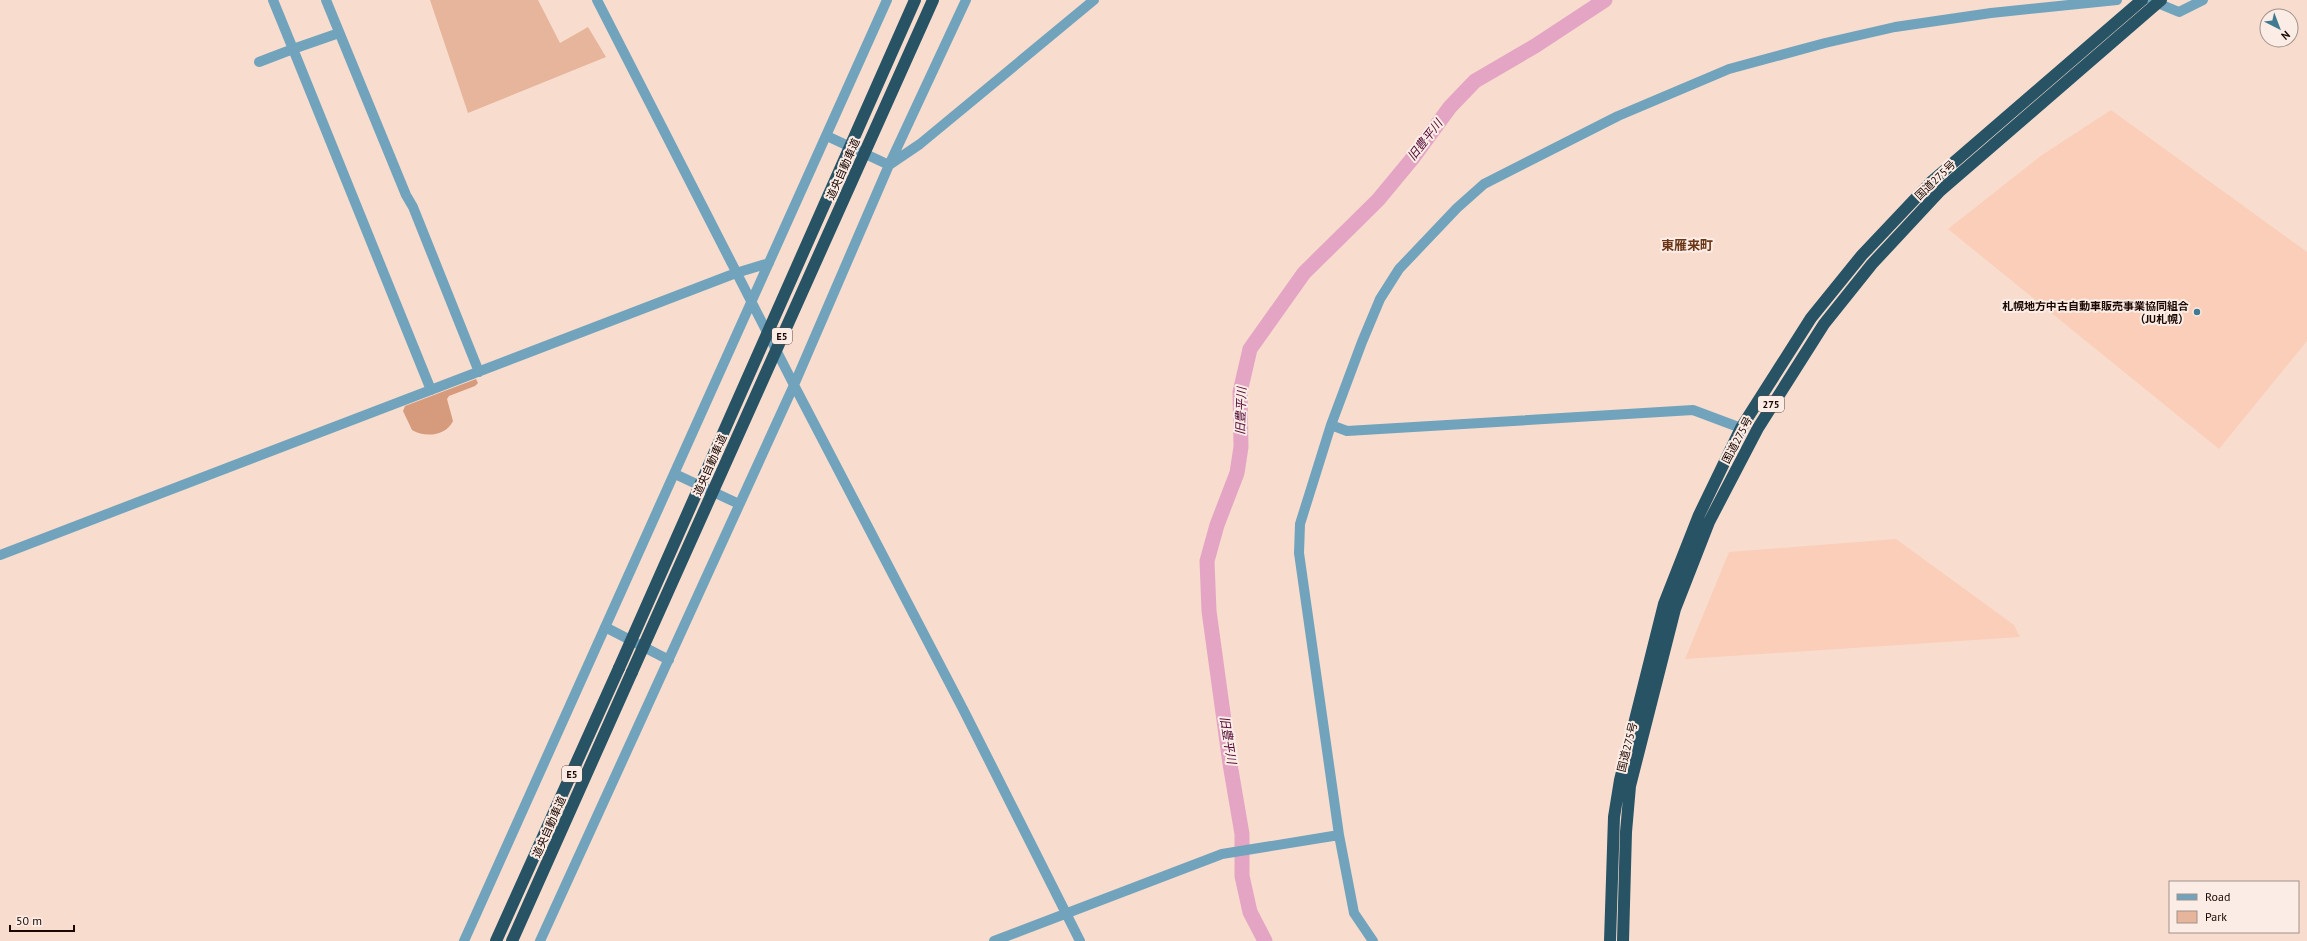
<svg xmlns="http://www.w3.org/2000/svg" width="2307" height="941" viewBox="0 0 2307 941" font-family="'PT Sans','Noto Sans JP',sans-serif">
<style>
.built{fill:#faceb8}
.green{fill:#e6b59b}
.forest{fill:#d69b7c}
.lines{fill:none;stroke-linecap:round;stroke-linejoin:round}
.river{stroke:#e4a5c4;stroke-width:15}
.street{stroke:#71a4bc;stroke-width:10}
.highway{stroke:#275365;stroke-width:12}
.highway-bridge{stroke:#275365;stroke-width:12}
.poi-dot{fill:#3f7992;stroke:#fbede6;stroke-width:1.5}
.labels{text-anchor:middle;stroke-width:4;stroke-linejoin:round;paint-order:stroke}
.shield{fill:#fbede6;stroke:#5e4b45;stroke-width:1}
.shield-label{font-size:10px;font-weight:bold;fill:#1b0600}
.street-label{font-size:11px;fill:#1b0600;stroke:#fbede6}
.poi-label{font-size:11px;font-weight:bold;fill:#1b0600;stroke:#fbede6;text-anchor:end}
.water-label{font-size:12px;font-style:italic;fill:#500635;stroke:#fbede6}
.quarter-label{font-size:13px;font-weight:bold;fill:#6b3616;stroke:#fbede6}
</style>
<rect width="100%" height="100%" fill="#f8ddcf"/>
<path class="built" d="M2111,110L2307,252V341L2219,449L1948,229L2042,155Z
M1896,539L2014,625L2020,637L1685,659L1729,552Z"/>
<path class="green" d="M430,0H538L560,43L588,27L606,57L468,113Z"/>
<path class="forest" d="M476,379L478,383L475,386L449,396L447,399L453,421C446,436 425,438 412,430L403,411L405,406Z"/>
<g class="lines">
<path class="river" d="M1265,941L1250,912L1242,876V834L1230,764L1209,611L1207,561L1217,525L1237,473L1241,447L1240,392L1250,349L1304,273L1378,200L1412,159L1450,107L1475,81L1535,46L1605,0"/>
<path class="street" d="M273,0L293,49L339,33
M326,0L406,195L413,207L479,372
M597,0L794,385L964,711L1080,941
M2150,0L2179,12L2203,0
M259,62L293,49L431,390
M827,136L889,165L920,144L1094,0
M1331,425L1347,431L1693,410L1741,428
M675,474L739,504
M0,555L736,273L769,263
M605,627L669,660
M464,941L887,0
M540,941L794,385L889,165L966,0
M994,941L1222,854L1339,835
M1373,941L1354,913L1339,835L1299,553L1300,524L1331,425L1362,342L1380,299L1399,269L1457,208L1484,184L1618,116L1729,69L1825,43L1895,27L1991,13L2117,0"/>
<path class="highway" d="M496,941L619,668
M512,941L632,672
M1610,941L1614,817L1620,780L1664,604L1699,515L1741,428L1811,318L1862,255L1931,182L2142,0
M1623,941L1626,832L1630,786L1675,609L1709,522L1758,428L1824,324L1872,264L1940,191L2161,0"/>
<path class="highway-bridge" d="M619,668L915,0
M632,672L933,0"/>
</g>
<circle class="poi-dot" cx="2197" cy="312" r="4"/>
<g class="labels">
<g class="shield">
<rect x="772" y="328" width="20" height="16" rx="3"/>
<rect x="1758" y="396" width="26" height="16" rx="3"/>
<rect x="562" y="766" width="20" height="16" rx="3"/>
</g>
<g class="shield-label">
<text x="782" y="340">E5</text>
<text x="1771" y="408">275</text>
<text x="572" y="778">E5</text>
</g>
<g class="street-label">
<text transform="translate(843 169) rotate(-66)" y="4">道央自動車道</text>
<text transform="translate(1935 180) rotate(-44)" y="4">国道275号</text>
<text transform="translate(1737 440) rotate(-62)" y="4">国道275号</text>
<text transform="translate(710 465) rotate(-66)" y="4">道央自動車道</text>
<text transform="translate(1627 747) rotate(-76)" y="4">国道275号</text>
<text transform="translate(549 827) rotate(-66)" y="4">道央自動車道</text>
</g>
<g class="poi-label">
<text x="2189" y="310">札幌地方中古自動車販売事業協同組合<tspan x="2189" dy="13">（JU札幌）</tspan></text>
</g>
<g class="water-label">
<text transform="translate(1425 140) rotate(-52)" y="4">旧豊平川</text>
<text transform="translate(1241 411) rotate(-88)" y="4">旧豊平川</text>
<text transform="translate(1228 740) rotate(81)" y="4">旧豊平川</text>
</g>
<g class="quarter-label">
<text x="1687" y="250">東雁来町</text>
</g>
</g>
<rect x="2169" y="881" width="130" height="52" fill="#fbede6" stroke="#a1918a"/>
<rect x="2177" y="894" width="20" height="6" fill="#71a4bc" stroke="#a1918a"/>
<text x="2205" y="901" font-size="12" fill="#1b0600">Road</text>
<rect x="2177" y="911" width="20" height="12" fill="#e6b59b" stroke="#a1918a"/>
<text x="2205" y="921" font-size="12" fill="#1b0600">Park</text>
<g transform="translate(2279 28) rotate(138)"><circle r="19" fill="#fbede6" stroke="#a1918a"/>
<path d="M0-3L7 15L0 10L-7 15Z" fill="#3f7992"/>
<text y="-6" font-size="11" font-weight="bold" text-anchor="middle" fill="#1b0600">N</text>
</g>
<path d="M10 925v6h64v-6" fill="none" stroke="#1b0600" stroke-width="2"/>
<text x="16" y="925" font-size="12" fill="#1b0600" stroke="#fbede6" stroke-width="3" paint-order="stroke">50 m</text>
</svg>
